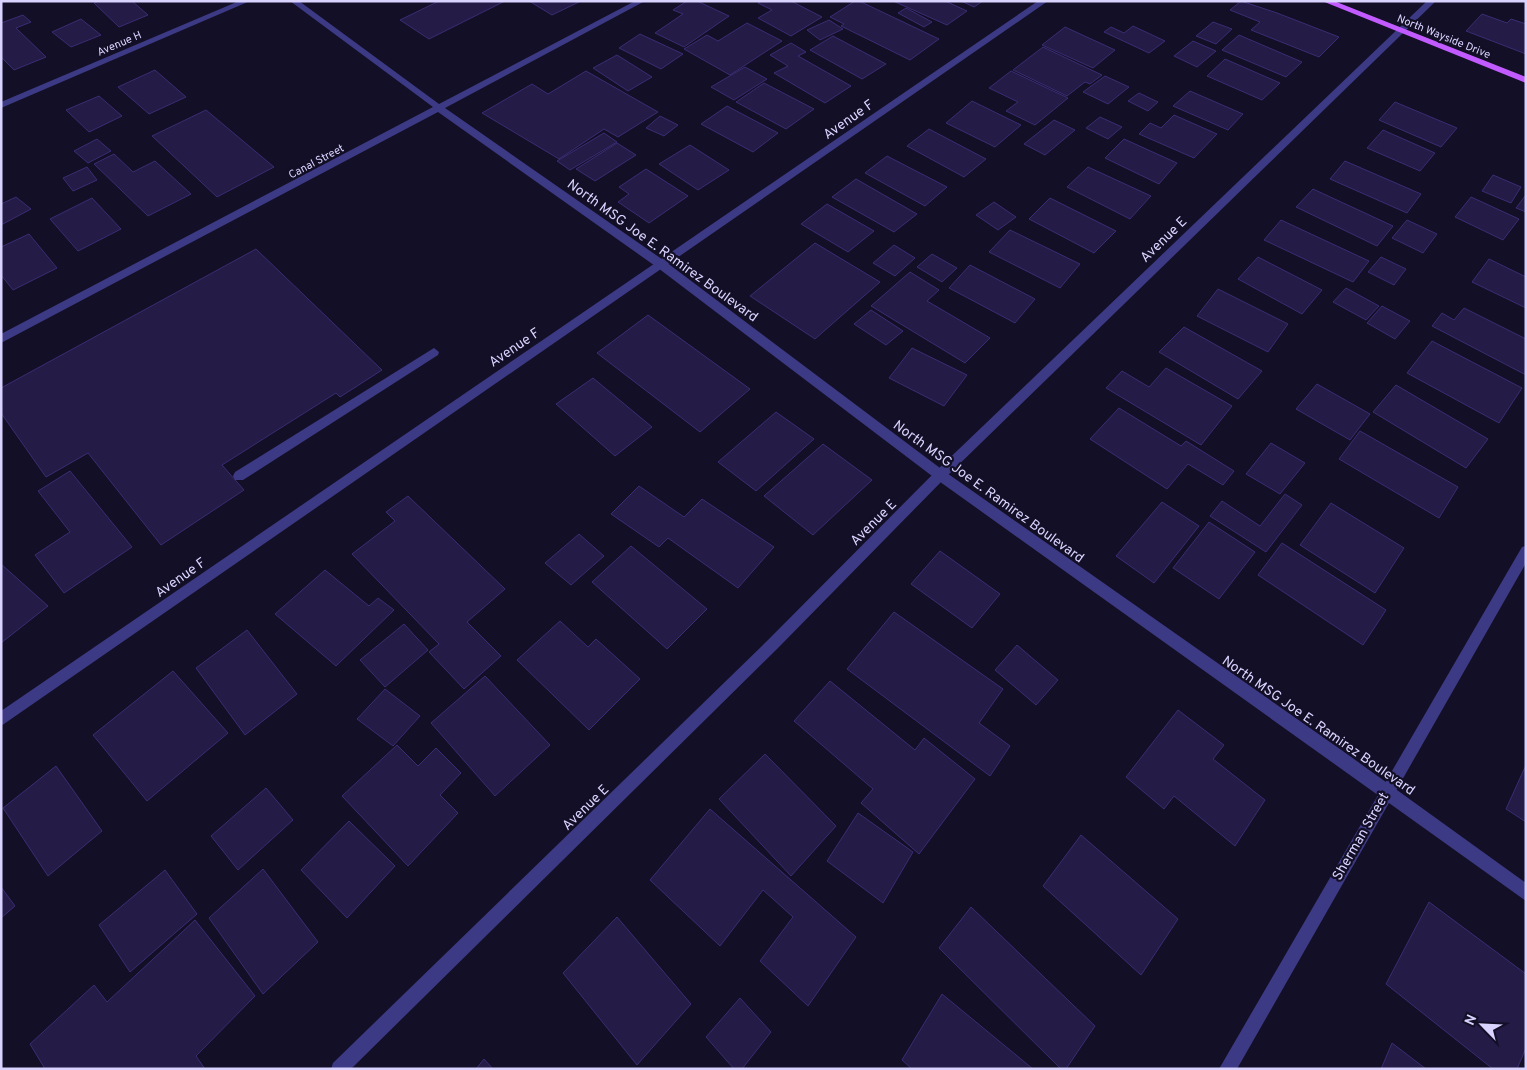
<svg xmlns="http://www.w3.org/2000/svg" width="1527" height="1070" viewBox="0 0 1527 1070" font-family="Overpass,sans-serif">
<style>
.building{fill:#241b47;stroke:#3b2d73}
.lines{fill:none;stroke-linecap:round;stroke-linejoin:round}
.service{fill:#3d3a85;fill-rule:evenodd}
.minor{fill:#3d3a85;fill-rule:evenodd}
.tertiary{fill:#3d3a85;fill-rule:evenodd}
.primary{fill:#c25bff;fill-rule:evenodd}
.labels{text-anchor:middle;stroke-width:4.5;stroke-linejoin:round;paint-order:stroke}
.far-street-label{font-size:11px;fill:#d9d4ff;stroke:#130f26}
.street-label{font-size:14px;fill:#d9d4ff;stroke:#130f26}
</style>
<rect width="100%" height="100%" fill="#130f26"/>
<path class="building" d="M99,1H132L148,15L119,27L94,3Z
M439,1H505L429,39L400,20Z
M529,1H578L579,2L552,15Z
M687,1H697L729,16L684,47L655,33L683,14L673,10Z
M761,1H791L822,17L791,36L758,18L772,10L758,3Z
M855,1H859L939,39L910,60L841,26L844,24L830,17Z
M893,1H945L967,11L947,25Z
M961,1H983L974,7Z
M1241,1L1277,13L1339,37L1319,57L1251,30L1260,22L1230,10Z
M906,8L932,22L924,27L898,13Z
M1482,14L1507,23L1511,19L1526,24V54L1466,31Z
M23,15L31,22L16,28L46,57L14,70L1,57V23Z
M81,19L101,35L71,47L52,32Z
M829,20L843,29L820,40L807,30Z
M1213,22L1232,29L1216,44L1196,36Z
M747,23L782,41L730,75L684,49L707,35L718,41Z
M1133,26L1165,41L1149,53L1104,32L1111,27L1124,33Z
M1065,27L1115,50L1093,68L1042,45Z
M640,34L683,54L661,69L619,48Z
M1239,35L1302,62L1286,77L1222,50Z
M833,36L886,64L862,79L810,50Z
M1193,41L1216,51L1197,67L1174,56Z
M791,43L806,52L798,56L851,86L825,103L774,73L788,66L770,55Z
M1043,47L1102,75L1090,84L1085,82L1067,96L1013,70Z
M617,55L652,77L628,91L593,68Z
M1225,59L1280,83L1262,100L1207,76Z
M745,67L767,79L734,100L711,87Z
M155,70L186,97L149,114L118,87Z
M586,71L658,112L618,137L604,129L559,159L482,113L532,84L548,94Z
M1011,71L1068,98L1035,125L1006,111L1018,102L989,88Z
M1105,76L1129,87L1108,104L1083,92Z
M764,83L814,109L786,129L736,102Z
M1190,91L1243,114L1228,130L1173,106Z
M1139,93L1158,102L1148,111L1128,101Z
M99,96L122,116L89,132L66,110Z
M972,101L1021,125L995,147L946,123Z
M1395,102L1457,128L1441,147L1379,120Z
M727,106L778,133L753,152L701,124Z
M206,110L274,167L217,197L152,136Z
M1174,115L1217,134L1194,158L1139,134L1150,123L1161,128Z
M660,116L678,125L664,136L646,128Z
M1100,117L1122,127L1108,139L1086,128Z
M1054,120L1075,130L1045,155L1024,144Z
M929,129L986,159L964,177L907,146Z
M1383,130L1435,153L1420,171L1367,148Z
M604,133L617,142L570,170L557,161Z
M97,139L111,151L88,163L74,151Z
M1124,139L1177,163L1159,184L1105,158Z
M617,143L636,155L595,181L576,169Z
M690,145L729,170L698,190L659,164Z
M114,154L133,172L155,161L191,194L148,216L94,164Z
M887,156L947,187L925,206L865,173Z
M1345,161L1421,194L1407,213L1330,179Z
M87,167L97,180L73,191L63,178Z
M1088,167L1151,196L1130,219L1067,187Z
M646,169L688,196L649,223L618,202L629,194L619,187Z
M1493,175L1521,187L1511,203L1482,191Z
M856,179L917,214L894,232L832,197Z
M1313,189L1393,226L1377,246L1296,207Z
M1525,196H1526V212L1516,208Z
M16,197L31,209L1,225V204Z
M1471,197L1519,219L1503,240L1455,217Z
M92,198L121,229L78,251L50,219Z
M1050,198L1116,231L1094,253L1029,219Z
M994,202L1016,217L998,230L976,215Z
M827,204L874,231L848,252L801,224Z
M1281,220L1369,261L1353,282L1264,240Z
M1407,220L1437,234L1423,253L1392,238Z
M1010,230L1080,264L1060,288L989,252Z
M29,234L57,268L13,290L1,275V247Z
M815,243L880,282L815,339L750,296Z
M894,245L915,258L895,276L873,263Z
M256,249L382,370L340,397L336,393L222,465L244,490L161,545L88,453L46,477L1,413V388Z
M932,254L957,268L942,282L917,267Z
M1258,257L1322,290L1302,314L1238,279Z
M1381,257L1406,269L1394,285L1368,272Z
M1489,259L1526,277V308L1472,282Z
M970,265L1035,299L1015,323L949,288Z
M910,272L939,290L927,301L990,338L965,363L871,306Z
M1346,288L1379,306L1366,320L1333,302Z
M1218,289L1288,324L1268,352L1197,316Z
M1382,306L1410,321L1395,339L1367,323Z
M1464,308L1526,339V375L1432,326L1442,313L1454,320Z
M871,310L903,331L886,345L854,324Z
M648,315L750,389L700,432L597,353Z
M1184,327L1262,371L1238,399L1159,352Z
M1432,341L1522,388L1499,423L1407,373Z
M912,348L967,375L944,406L889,378Z
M1166,368L1232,406L1201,445L1106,388L1122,371L1149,387Z
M593,378L652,427L615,456L556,404Z
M1317,384L1370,414L1350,440L1296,409Z
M1396,385L1488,439L1466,468L1373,412Z
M1119,408L1181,446L1186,441L1234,471L1223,485L1188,464L1167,489L1090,439Z
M776,412L814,439L756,491L718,462Z
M1360,431L1458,487L1439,518L1339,459Z
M1271,443L1305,463L1280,494L1246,474Z
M823,444L872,480L813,535L764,496Z
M70,471L132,547L64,593L35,555L70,532L38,491Z
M639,486L684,517L702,499L774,547L738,588L668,538L659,547L611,514Z
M1285,494L1302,505L1266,552L1210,516L1222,501L1260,526Z
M408,496L505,589L467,622L501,656L464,689L429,652L439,644L352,554L395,521L386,512Z
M1162,502L1199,526L1154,583L1116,556Z
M1331,503L1404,548L1375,593L1300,545Z
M1209,522L1255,552L1219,599L1173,568Z
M579,534L604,556L571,585L545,563Z
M1282,543L1386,610L1363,645L1258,575Z
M631,546L707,609L667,649L592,582Z
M940,551L1000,594L972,628L911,584Z
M1,564L48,606L1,643Z
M325,570L369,606L378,598L394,610L336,666L275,614Z
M894,612L1003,689L979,723L1010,746L990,776L847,669Z
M560,621L588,647L596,639L640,679L589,730L517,660Z
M404,624L428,650L385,687L360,660Z
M247,630L297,694L245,735L196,668Z
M1017,645L1058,680L1036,705L995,670Z
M173,671L228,733L147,801L93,735Z
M485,676L550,745L495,796L431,723Z
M830,681L915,750L924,738L975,779L919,854L861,803L873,789L794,721Z
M385,689L420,716L393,746L357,719Z
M1178,710L1224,745L1213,759L1265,800L1235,846L1174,796L1164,809L1126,777Z
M397,745L418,766L436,748L461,773L440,795L458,813L408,866L342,796Z
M765,754L836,826L791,876L719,799Z
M1526,765V822L1506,809Z
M56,766L102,831L48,876L3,808Z
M266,788L293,820L238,870L211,836Z
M710,809L856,937L808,1006L760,961L793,917L763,890L720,946L650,880Z
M858,813L913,852L883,903L827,861Z
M349,821L395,866L347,918L301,870Z
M1081,835L1178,919L1141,975L1043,886Z
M263,869L318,942L263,994L209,918Z
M165,870L197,914L130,972L99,925Z
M1,887L15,906L1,918Z
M1429,902L1526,974V1048L1517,1069H1493L1386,984Z
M971,907L1095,1026L1066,1069H1061L939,948Z
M617,917L691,1004L637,1065L563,973Z
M195,920L255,996L196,1056L205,1069H45L30,1044L94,985L107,1002Z
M942,994L1033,1069H912L902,1060Z
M740,998L771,1032L742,1069H734L706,1037Z
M1392,1043L1426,1069H1381Z
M484,1059L493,1069H476Z"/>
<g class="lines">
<path class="service" d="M434,348L439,352L438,355L243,480H235L233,476L235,472Z"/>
<path class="minor" d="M239,1H250L1,108V102Z
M1038,1H1048L1,726V711Z
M1427,1H1436L944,479L777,649L351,1069H331L333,1063L767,641L936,471Z
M1526,546V563L1237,1069H1219L1522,547Z"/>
<path class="tertiary" d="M290,1H299L439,104L635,1H645L445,108L666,262L944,471L1347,754L1526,883V901L936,479L658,268L438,112L1,343V334L433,107Z"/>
<path class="primary" d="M1322,1H1334L1526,77V83Z"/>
</g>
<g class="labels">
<g class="far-street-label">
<text transform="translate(1444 36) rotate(22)" y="4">North Wayside Drive</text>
<text transform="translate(119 43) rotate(-23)" y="4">Avenue H</text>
<text transform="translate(316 161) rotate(-28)" y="4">Canal Street</text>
</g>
<g class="street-label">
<text transform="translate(848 119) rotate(-35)" y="5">Avenue F</text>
<text transform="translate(1163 239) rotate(-44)" y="5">Avenue E</text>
<text transform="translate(663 250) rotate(36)" y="5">North MSG Joe E. Ramirez Boulevard</text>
<text transform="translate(514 347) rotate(-34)" y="5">Avenue F</text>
<text transform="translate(989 491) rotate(36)" y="5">North MSG Joe E. Ramirez Boulevard</text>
<text transform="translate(873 522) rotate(-45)" y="5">Avenue E</text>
<text transform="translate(180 577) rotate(-35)" y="5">Avenue F</text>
<text transform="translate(1319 725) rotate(35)" y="5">North MSG Joe E. Ramirez Boulevard</text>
<text transform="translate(585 807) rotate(-44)" y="5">Avenue E</text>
<text transform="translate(1360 836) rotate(-60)" y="5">Sherman Street</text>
</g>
</g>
<rect width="1527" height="1070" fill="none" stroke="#d9d4ff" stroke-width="5"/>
<g transform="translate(1482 1025) rotate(294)" stroke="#130f26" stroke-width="4" paint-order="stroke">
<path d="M0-4L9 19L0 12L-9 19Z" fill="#d9d4ff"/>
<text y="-8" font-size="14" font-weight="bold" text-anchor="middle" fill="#d9d4ff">N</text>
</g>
</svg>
